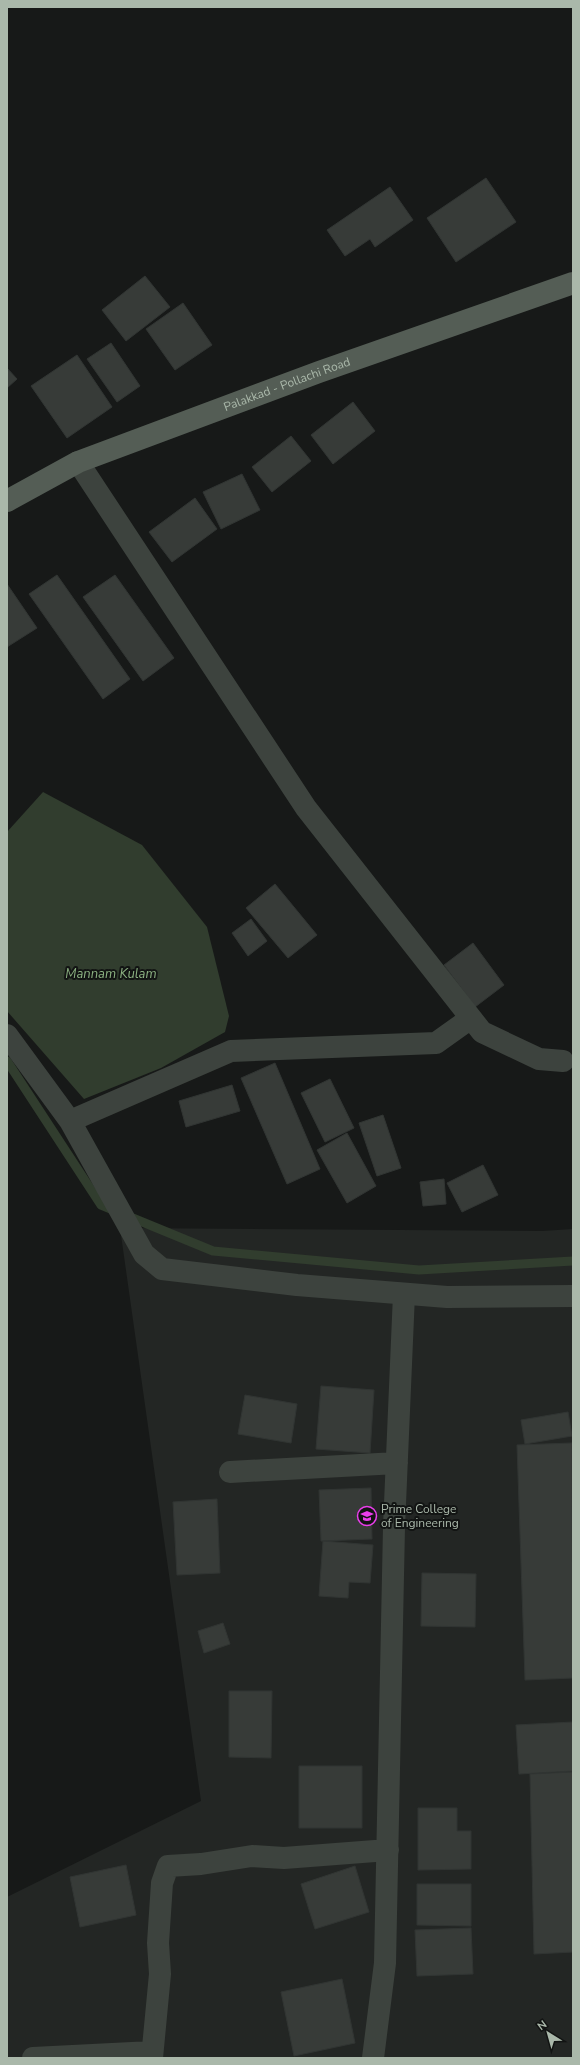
<svg xmlns="http://www.w3.org/2000/svg" width="580" height="2065" viewBox="0 0 580 2065" font-family="'Nunito Sans',sans-serif">
<style>
.built{fill:#232624}
.water{fill:#313d2e}
.lines{fill:none;stroke-linecap:round;stroke-linejoin:round}
.stream{stroke:#313d2e;stroke-width:9}
.building{fill:#373b38;stroke:#313533}
.minor{stroke:#3d433e;stroke-width:22}
.primary{stroke:#545d55;stroke-width:22}
.labels{text-anchor:middle;stroke-width:4;stroke-linejoin:round;paint-order:stroke}
.street-label{font-size:12px;fill:#aab8aa;stroke:#121413}
.poi-label{font-size:12px;fill:#aab8aa;stroke:#121413;text-anchor:start}
.water-label{font-size:13px;font-style:italic;fill:#8cb282;stroke:#121413}
</style>
<rect width="100%" height="100%" fill="#171918"/>
<path class="built" d="M120,1228L542,1231L573,1229V2058H7V1897L201,1801Z"/>
<path class="water" d="M43,792L142,845L207,927L229,1016L225,1032L161,1068L84,1099L7,1011V832Z"/>
<g class="lines">
<path class="stream" d="M7,1061L101,1205L213,1251L419,1270L573,1261"/>
</g>
<path class="building" d="M486,178L516,222L456,262L427,218Z
M390,187L413,220L375,247L370,239L345,256L327,230Z
M145,276L170,307L126,341L102,310Z
M183,303L212,345L175,370L146,329Z
M111,343L140,386L117,402L87,359Z
M77,355L112,407L67,438L31,386Z
M7,368L17,379L7,388Z
M353,402L375,431L333,464L311,435Z
M291,436L311,461L272,492L252,467Z
M242,474L260,510L221,529L203,492Z
M195,498L217,529L172,562L149,532Z
M57,575L130,679L103,699L29,594Z
M115,575L174,658L143,681L83,597Z
M7,584L37,628L7,647Z
M275,884L317,935L288,958L246,908Z
M251,919L267,941L248,956L232,933Z
M473,943L504,985L475,1007L444,965Z
M275,1063L320,1169L287,1184L241,1078Z
M330,1079L354,1128L325,1142L301,1093Z
M232,1085L240,1111L186,1127L179,1101Z
M383,1115L401,1168L377,1176L359,1123Z
M347,1133L376,1186L347,1203L317,1150Z
M483,1165L498,1195L462,1212L447,1183Z
M444,1179L446,1204L423,1206L420,1182Z
M321,1386L374,1390L370,1453L316,1449Z
M245,1395L297,1404L291,1443L238,1434Z
M568,1412L572,1436L525,1444L521,1420Z
M572,1443L573,1678L525,1680L517,1445Z
M371,1488L372,1539L321,1541L319,1490Z
M217,1499L220,1573L177,1575L173,1502Z
M323,1541L373,1545L370,1583L349,1582L348,1598L319,1596Z
M422,1573L476,1574L475,1627L421,1626Z
M223,1623L230,1644L204,1653L198,1631Z
M229,1691H272L271,1758L229,1757Z
M573,1722V1771L519,1774L516,1725Z
M299,1766H362V1828H299Z
M573,1772V1952L534,1954L530,1774Z
M418,1808H457V1831H471V1869L418,1870Z
M126,1865L136,1915L80,1927L70,1877Z
M355,1866L369,1912L315,1929L301,1884Z
M417,1884H471V1926L417,1925Z
M471,1928L473,1974L417,1976L415,1930Z
M342,1979L355,2043L294,2056L281,1992Z"/>
<g class="lines">
<path class="minor" d="M78,462L306,808L482,1032L539,1059L563,1061
M7,1035L70,1121L144,1254L162,1269L297,1285L447,1297L573,1296
M70,1121L231,1051L436,1043L471,1018
M230,1472L397,1463
M33,2058L152,2052
M152,2058L160,1974L158,1943L162,1883L168,1866L201,1864L252,1856L284,1858L388,1850
M373,2058L385,1963L394,1527L404,1294"/>
<path class="primary" id="s1" d="M7,501L78,462L319,372L573,283"/>
</g>
<defs>
<symbol id="university-ring" viewBox="-11 -11 22 22"><circle r="9.5" fill="#121413" stroke="#ea3eeb" stroke-width="1.5"/><path d="M0-5L7-2L0 1L-7-2ZM-4 1L0 2.5L4 1V4Q0 6-4 4Z" fill="#ea3eeb"/></symbol>
</defs>
<g fill-rule="evenodd">
<use href="#university-ring" x="356" y="1505" width="22" height="22"/>
</g>
<g class="labels">
<g class="street-label">
<text dy="4" stroke="none"><textPath href="#s1" startOffset="304">Palakkad - Pollachi Road</textPath></text>
</g>
<g class="poi-label">
<text x="381" y="1513">Prime College<tspan x="381" dy="14">of Engineering</tspan></text>
</g>
<g class="water-label">
<text x="111" y="978">Mannam Kulam</text>
</g>
</g>
<rect width="580" height="2065" fill="none" stroke="#aab8aa" stroke-width="16"/>
<g transform="translate(548 2033) rotate(323)" stroke="#121413" stroke-width="3" paint-order="stroke">
<path d="M0-3L7 15L0 10L-7 15Z" fill="#aab8aa"/>
<text y="-6" font-size="11" font-weight="bold" text-anchor="middle" fill="#aab8aa">N</text>
</g>
</svg>
